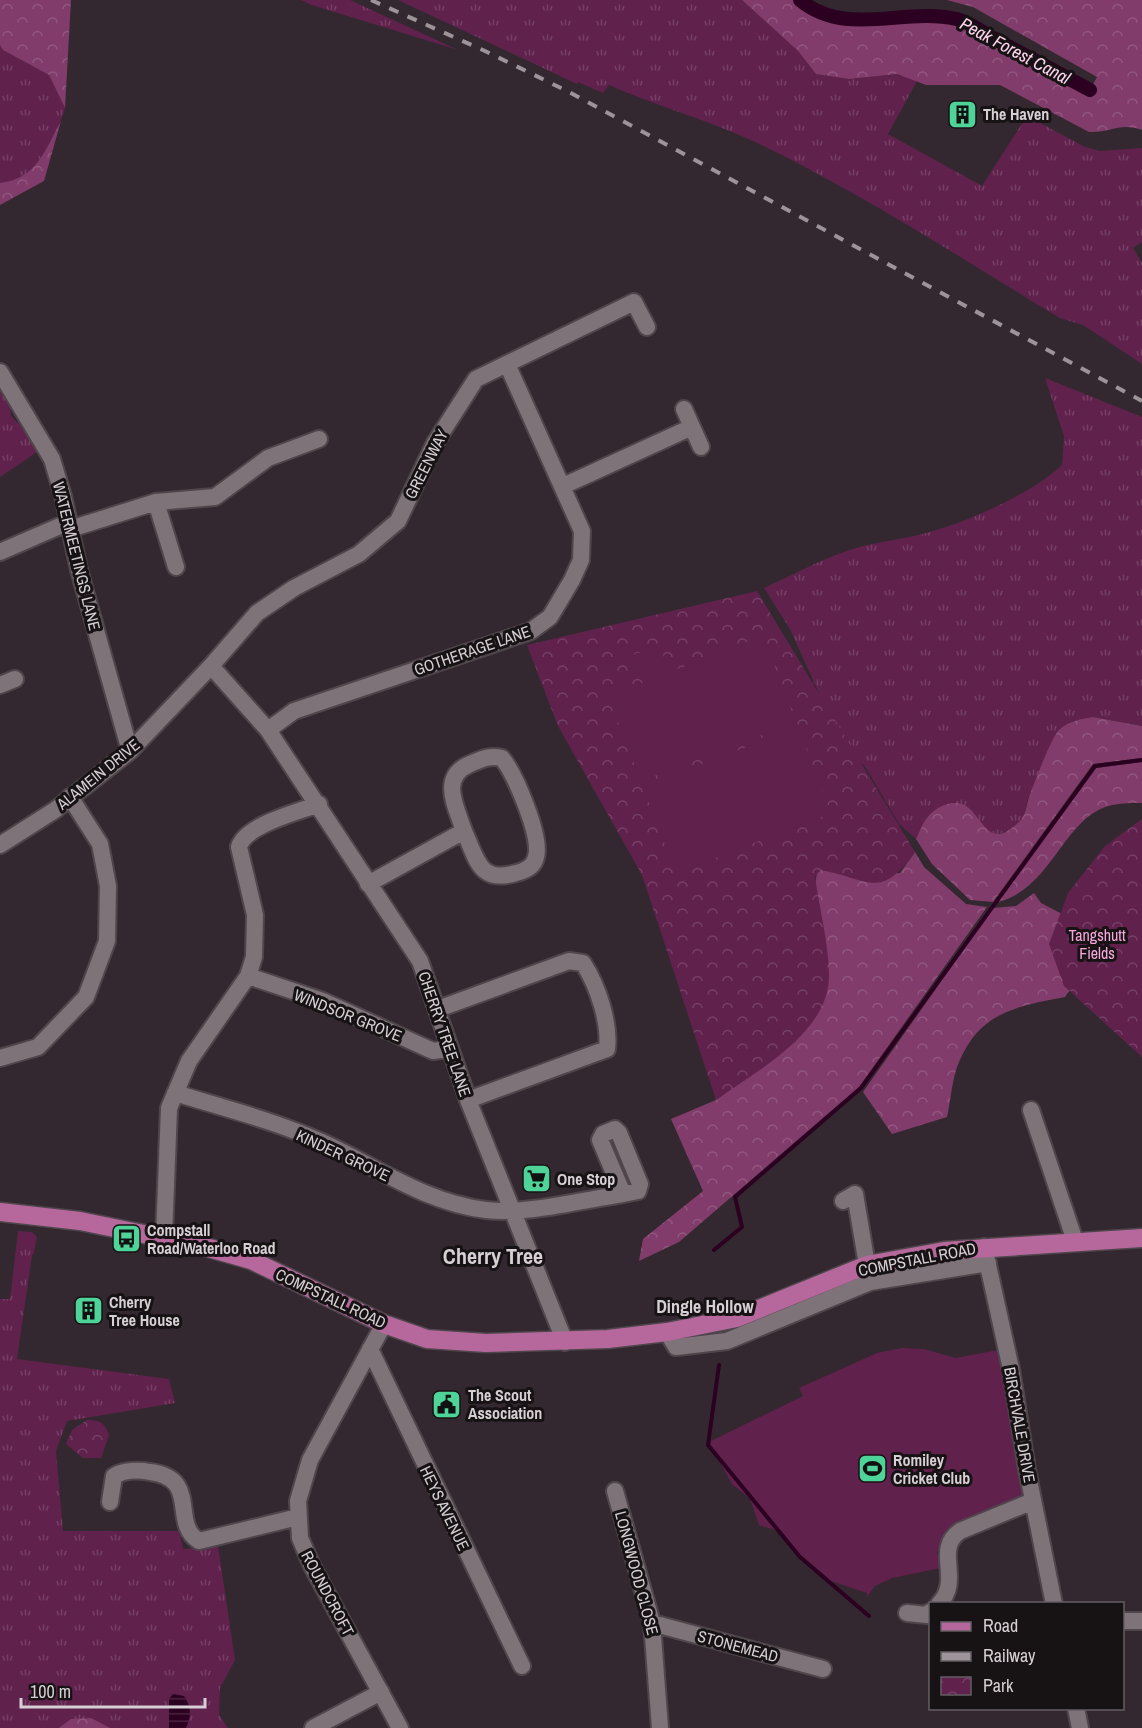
<svg xmlns="http://www.w3.org/2000/svg" width="1142" height="1728" viewBox="0 0 1142 1728" font-family="'Archivo Narrow',sans-serif">
<style>
.grass{fill:url(#grass-tufts)}
.forest{fill:url(#forest-crowns)}
.park{fill:url(#park-crowns)}
.pitch{fill:#60214d}
.water{fill:url(#water-rules)}
.lines{fill:none;stroke-linecap:round;stroke-linejoin:round}
.stream{stroke:#2c0020;stroke-width:4}
.canal{stroke:#2c0020;stroke-width:14}
.minor-casing{stroke:#4f464c;stroke-width:20}
.major-casing{stroke:#4f464c;stroke-width:21}
.minor{stroke:#7f737a;stroke-width:16}
.major{stroke:#b6689d;stroke-width:18}
.rail{stroke:#9c9499;stroke-width:4;stroke-dasharray:10 10;stroke-linecap:butt}
.labels{text-anchor:middle;stroke-width:6;stroke-linejoin:round;paint-order:stroke}
.poi-label{font-size:16px;font-weight:bold;fill:#d6cfd3;stroke:#171315;text-anchor:start}
.street-label{font-size:16px;fill:#d6cfd3;stroke:#171315}
.park-label{font-size:16px;fill:#f9a8db;stroke:#171315}
.water-label{font-size:18px;font-style:italic;fill:#fed4ee;stroke:#171315}
.neighbourhood-label{font-size:18px;font-weight:bold;fill:#d6cfd3;stroke:#171315}
.district-label{font-size:22px;font-weight:bold;fill:#d6cfd3;stroke:#171315}
</style>
<defs>
<pattern id="grass-tufts" width="24" height="20" patternUnits="userSpaceOnUse" patternTransform="scale(1.5)"><rect width="24" height="20" fill="#60214d"/><path d="M3 7l-1-3M5 7V3M7 7l1-3M15 17l-1-3M17 17v-4M19 17l1-3" fill="none" stroke="#764066"/></pattern>
<pattern id="forest-crowns" width="20" height="18" patternUnits="userSpaceOnUse" patternTransform="scale(1.5)"><rect width="20" height="18" fill="#813c6b"/><path d="M2 6a3 3 0 1 1 6 0M12 15a3 3 0 1 1 6 0" fill="none" stroke="#92577f"/></pattern>
<pattern id="park-crowns" width="20" height="18" patternUnits="userSpaceOnUse" patternTransform="scale(1.5)"><rect width="20" height="18" fill="#60214d"/><path d="M2 6a3 3 0 1 1 6 0M12 15a3 3 0 1 1 6 0" fill="none" stroke="#764066"/></pattern>
<pattern id="water-rules" width="6" height="5" patternUnits="userSpaceOnUse" patternTransform="scale(1.5)"><rect width="6" height="5" fill="#2c0020"/><path d="M0 2.5h6" fill="none" stroke="#4a2440"/></pattern>
</defs>
<rect width="100%" height="100%" fill="#33282f"/>
<path class="grass" d="M301,0H350L458,50L312,5Z
M398,0H742L798,51L816,74L849,79L897,74L917,81L888,134L982,186L1027,116L1085,147L1100,151L1142,148V242L1133,248L1142,263V364L1083,325L1060,318C959,257 860,192 753,141C706,119 656,106 609,85L603,93L578,82L577,84Z
M0,45L3,50L49,75L65,108C61,123 44,161 31,172C22,180 12,182 0,183Z
M1045,378L1142,417V726L1093,717L1028,798L1024,817L1011,829L997,835L987,832L969,808L927,817L916,839L899,824L866,768L839,738L790,629L764,588C791,576 819,560 847,551C869,543 892,541 914,536C957,527 1031,495 1062,465L1064,436Z
M0,384L10,405L11,416L29,434L37,452L0,477Z
M18,1231L32,1232L37,1237L34,1253L32,1255L17,1359L169,1379L175,1403L67,1421L56,1451L63,1531H179L183,1549L218,1546L235,1660L220,1688L219,1715L228,1728H0V1299H10Z"/>
<path class="forest" d="M0,0H71L65,108L49,75L3,50L0,45Z
M742,0H800L826,14L851,20L899,19L919,15L958,19L1090,90L1097,77L973,7L947,0H1142V130C1119,122 1112,133 1089,132L1000,85H926L897,74L849,79L816,74L798,51Z
M61,121L44,181L0,205V183C38,178 44,151 61,121Z
M1093,717L1142,726V758L1093,764L993,902L970,900L932,864L916,839C919,833 922,825 926,819C935,806 957,796 970,809C988,828 991,847 1019,822C1026,815 1026,807 1029,797C1034,784 1051,738 1059,730C1068,721 1082,719 1093,717Z
M1142,762V803C1130,803 1116,803 1105,807C1063,822 1050,889 998,902L1096,768Z
M915,852L924,867L966,904L987,907L859,1087L679,1242L639,1261L643,1239L703,1191L671,1119L716,1100L796,1041L817,872L820,870L900,873Z
M1034,893L1041,903L1068,917L1077,979L1065,997C1017,1006 980,1012 959,1062C952,1078 951,1099 947,1117L892,1134L863,1092L993,908L1016,906Z
M91,1718L110,1728H59L71,1719Z"/>
<path class="park" d="M757,591L915,852C880,901 869,879 821,870L815,876C819,907 829,945 829,976C829,1033 756,1071 716,1100L642,875L558,726L527,645Z
M1142,819V1057L1064,986L1049,944L1068,893L1105,846Z
M87,1420C100,1420 105,1423 109,1435L101,1458H83L66,1444L72,1430Z"/>
<path class="pitch" d="M763,636L796,722L641,781L608,696Z
M661,647L667,669L631,677L626,656Z
M798,727L831,813L676,873L643,787Z
M902,1348L924,1349L956,1358L998,1350L1025,1499L946,1537L937,1552L941,1568L892,1578L875,1586L867,1597V1593L831,1581L795,1550L782,1532L759,1525L750,1499L732,1484L711,1447V1441L803,1396L799,1388L877,1353Z"/>
<path class="water" d="M173,1694L184,1696C192,1708 191,1716 186,1728H169V1699Z"/>
<g class="lines">
<path class="stream" d="M714,1250L742,1227L735,1197L861,1088L1095,766L1142,760
M719,1365L708,1445L800,1557L869,1616"/>
<path class="canal" d="M800,0C846,38 904,7 956,19C968,21 982,32 993,38C1025,55 1058,73 1090,90"/>
<defs>
<path id="minor" d="M0,372L52,459L63,496L79,570L130,751
M684,409L701,447
M563,486L692,427
M156,502L176,567
M70,529L156,502L215,497L268,458L319,439
M0,552L69,522
M211,666L268,730L420,961L468,1100L565,1342
M0,685L15,679
M268,730L294,711L531,631L550,617L572,580L581,560L582,531L507,364
M0,845L55,810L130,751L211,666L257,613L294,588L359,554L398,521L435,443L476,379L634,302L647,327
M368,884L464,831C456,806 439,777 470,764C482,759 489,755 502,758C515,774 542,837 536,857C534,867 525,871 516,873C479,884 477,859 464,831
M248,976L323,1001L433,1051L449,1049
M438,1009L569,961L583,963C598,986 610,1023 607,1049L468,1100
M0,1058L38,1047L86,997L107,941L108,886L100,844L70,797
M175,1093C224,1108 275,1121 322,1142C377,1167 426,1203 486,1210C525,1215 583,1200 623,1194L600,1140L603,1134L615,1129L619,1133L640,1184L638,1191L623,1194
M1031,1110L1075,1241
M843,1201L855,1194L867,1265
M164,1237L169,1108L189,1061L248,976L254,957L255,915L239,847C245,825 298,812 319,804
M984,1247L1011,1369L1027,1470L1054,1604
M384,1324L310,1460L298,1501L300,1538L312,1566L400,1728
M667,1332L676,1347L727,1341L870,1282L988,1263
M370,1349L522,1666
M615,1491L652,1623L660,1728
M110,1502L114,1476C124,1470 139,1470 150,1472C201,1478 170,1524 199,1541L298,1517
M939,1604C963,1579 933,1550 960,1531L1033,1501
M907,1613L927,1615L930,1612
M1122,1621H1142
M652,1623L823,1669
M1076,1708L1080,1728
M313,1728L381,1692"/>
<path id="major" d="M0,1212L80,1221L202,1246L251,1260L384,1324L427,1339L486,1343L608,1339L667,1332L737,1318L867,1265L944,1251L1142,1238"/>
</defs>
<use href="#minor" class="minor-casing"/>
<use href="#major" class="major-casing"/>
<use href="#minor" class="minor"/>
<use href="#major" class="major"/>
<path class="rail" d="M371,0L485,51L567,91L1142,401"/>
</g>
<defs>
<symbol id="building-square" viewBox="-11 -11 22 22"><rect x="-9" y="-9" width="18" height="18" rx="4" fill="#4ed399" stroke="#171315"/><path d="M-4-6H4V6H1V3H-1V6H-4ZM-2.5-4.3h1.7v1.8h-1.7ZM.8-4.3h1.7v1.8H.8ZM-2.5-1h1.7V.8h-1.7ZM.8-1h1.7V.8H.8Z" fill="#111"/></symbol>
<symbol id="supermarket-square" viewBox="-11 -11 22 22"><rect x="-9" y="-9" width="18" height="18" rx="4" fill="#4ed399" stroke="#171315"/><path d="M-6-5.5h2.5l.6 2H6L4.5 2H-2.5L-4.4-4H-6ZM-1.5 3.2a1.3 1.3 0 1 0 .1 0ZM3 3.2a1.3 1.3 0 1 0 .1 0Z" fill="#111"/></symbol>
<symbol id="bus-square" viewBox="-11 -11 22 22"><rect x="-9" y="-9" width="18" height="18" rx="4" fill="#4ed399" stroke="#171315"/><path d="M-5-6H5V4H4V6H2V4H-2V6H-4V4H-5ZM-3.5-4V0h7V-4ZM-3.5 1.2v1.5H-2V1.2ZM2 1.2v1.5H3.5V1.2Z" fill="#111"/></symbol>
<symbol id="civic-square" viewBox="-11 -11 22 22"><rect x="-9" y="-9" width="18" height="18" rx="4" fill="#4ed399" stroke="#171315"/><path d="M-.6-6.5H3V-4.5H.6V-3L4-1V1h2V6H-6V1h2V-1L-.6-3ZM-1.2 2.5V6h2.4V2.5Z" fill="#111"/></symbol>
<symbol id="stadium-square" viewBox="-11 -11 22 22"><rect x="-9" y="-9" width="18" height="18" rx="4" fill="#4ed399" stroke="#171315"/><path d="M0-5a6.5 5 0 1 0 0 10a6.5 5 0 1 0 0-10ZM-3.5-1.8h7v3.6h-7Z" fill="#111"/></symbol>
</defs>
<g fill-rule="evenodd">
<use href="#building-square" x="946" y="98" width="33" height="33"/>
<use href="#supermarket-square" x="520" y="1162" width="33" height="33"/>
<use href="#bus-square" x="110" y="1222" width="33" height="33"/>
<use href="#building-square" x="72" y="1294" width="33" height="33"/>
<use href="#civic-square" x="430" y="1388" width="33" height="33"/>
<use href="#stadium-square" x="856" y="1452" width="33" height="33"/>
</g>
<g class="labels">
<g class="poi-label">
<text x="983" y="120">The Haven</text>
<text x="557" y="1185">One Stop</text>
<text x="147" y="1236">Compstall<tspan x="147" dy="18">Road/Waterloo Road</tspan></text>
<text x="109" y="1308">Cherry<tspan x="109" dy="18">Tree House</tspan></text>
<text x="468" y="1401">The Scout<tspan x="468" dy="18">Association</tspan></text>
<text x="893" y="1466">Romiley<tspan x="893" dy="18">Cricket Club</tspan></text>
</g>
<g class="street-label">
<text transform="translate(426 464) rotate(-63)" y="6">GREENWAY</text>
<text transform="translate(77 556) rotate(76)" y="6">WATERMEETINGS LANE</text>
<text transform="translate(472 650) rotate(-19)" y="6">GOTHERAGE LANE</text>
<text transform="translate(98 774) rotate(-39)" y="6">ALAMEIN DRIVE</text>
<text transform="translate(348 1015) rotate(22)" y="6">WINDSOR GROVE</text>
<text transform="translate(445 1034) rotate(71)" y="6">CHERRY TREE LANE</text>
<text transform="translate(343 1155) rotate(25)" y="6">KINDER GROVE</text>
<text transform="translate(917 1259) rotate(-11)" y="6">COMPSTALL ROAD</text>
<text transform="translate(331 1298) rotate(25)" y="6">COMPSTALL ROAD</text>
<text transform="translate(1020 1425) rotate(80)" y="6">BIRCHVALE DRIVE</text>
<text transform="translate(445 1508) rotate(64)" y="6">HEYS AVENUE</text>
<text transform="translate(637 1573) rotate(75)" y="6">LONGWOOD CLOSE</text>
<text transform="translate(328 1593) rotate(62)" y="6">ROUNDCROFT</text>
<text transform="translate(738 1646) rotate(15)" y="6">STONEMEAD</text>
</g>
<g class="park-label">
<text x="1097" y="941">Tangshutt<tspan x="1097" dy="18">Fields</tspan></text>
</g>
<g class="water-label">
<text transform="translate(1015 51) rotate(28)" y="6">Peak Forest Canal</text>
</g>
<g class="neighbourhood-label">
<text x="705" y="1313">Dingle Hollow</text>
</g>
<g class="district-label">
<text x="493" y="1264">Cherry Tree</text>
</g>
</g>
<rect x="929" y="1602" width="195" height="108" fill="#171315" stroke="#635e61" stroke-width="1.5"/>
<rect x="941" y="1622" width="30" height="9" fill="#b6689d" stroke="#635e61" stroke-width="1.5"/>
<text x="983" y="1632" font-size="18" fill="#d6cfd3">Road</text>
<rect x="941" y="1652" width="30" height="9" fill="#9c9499" stroke="#635e61" stroke-width="1.5"/>
<text x="983" y="1662" font-size="18" fill="#d6cfd3">Railway</text>
<rect x="941" y="1677" width="30" height="18" fill="url(#park-crowns)" stroke="#635e61" stroke-width="1.5"/>
<text x="983" y="1692" font-size="18" fill="#d6cfd3">Park</text>
<path d="M21 1698v9h184v-9" fill="none" stroke="#d6cfd3" stroke-width="3"/>
<text x="30" y="1698" font-size="18" fill="#d6cfd3" stroke="#171315" stroke-width="4.5" paint-order="stroke">100 m</text>
</svg>
